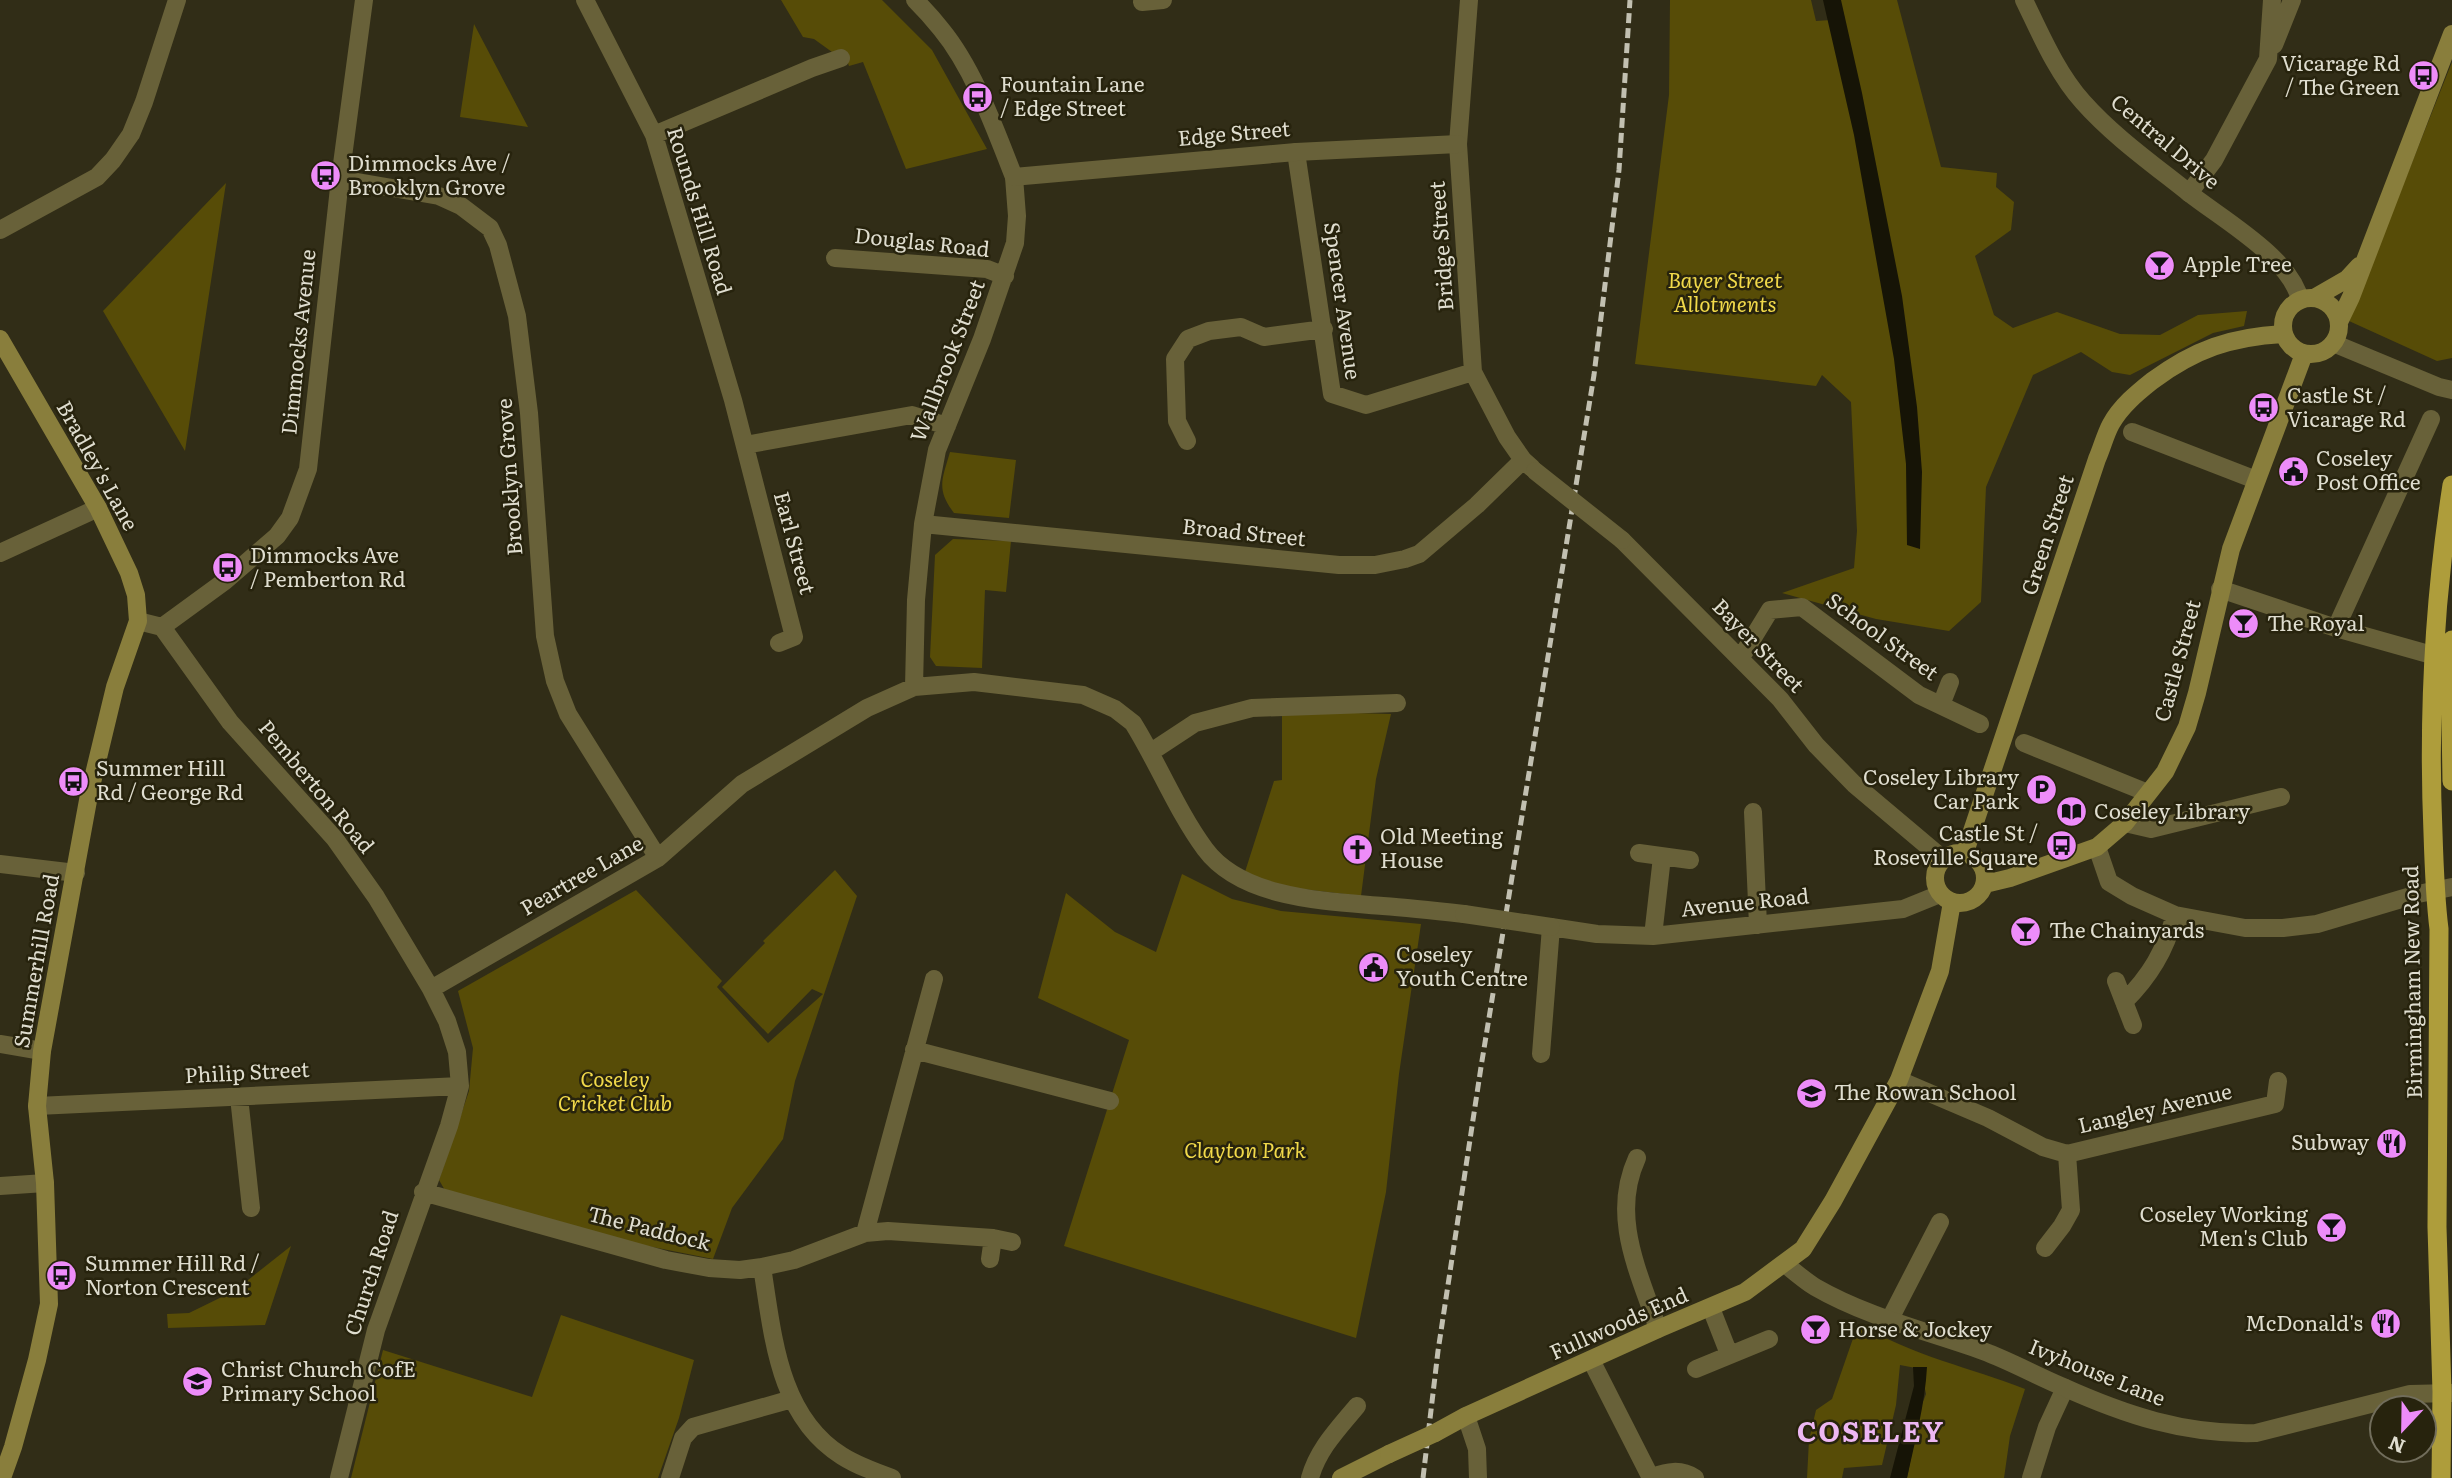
<svg xmlns="http://www.w3.org/2000/svg" width="2452" height="1478" viewBox="0 0 2452 1478" font-family="Literata,serif">
<style>
.green{fill:#574c07}
.water{fill:#161406}
.lines{fill:none;stroke-linecap:round;stroke-linejoin:round}
.minor{stroke:#686139;stroke-width:18}
.tertiary{stroke:#686139;stroke-width:18}
.secondary{stroke:#897e3c;stroke-width:18}
.trunk{stroke:#ae9d3b;stroke-width:19}
.rail{stroke:#c2c0b1;stroke-width:5;stroke-dasharray:10 5;stroke-linecap:butt}
.minor-bridge{stroke:#686139;stroke-width:18}
.secondary-bridge{stroke:#897e3c;stroke-width:18}
.labels{text-anchor:middle;stroke-width:5;stroke-linejoin:round;paint-order:stroke}
.poi-label{font-size:21px;fill:#dfddcf;stroke:#27230d;text-anchor:start}
.street-label{font-size:21px;fill:#dfddcf;stroke:#27230d}
.park-label{font-size:21px;font-style:italic;fill:#f1d94a;stroke:#27230d}
.district-label{font-size:28px;font-weight:bold;letter-spacing:2px;fill:#edb7f3;stroke:#27230d}
</style>
<rect width="100%" height="100%" fill="#312d17"/>
<path class="green" d="M781,0H882L932,50L987,149L906,169L863,62L849,66L843,50L832,52L814,39L803,37Z
M1670,0H1811L1816,21L1845,19L1840,0H1897L1941,167L1997,173L1996,187L2014,202L2011,230L1975,256L1994,315L2013,328L2057,312L2120,334L2160,335L2198,315L2247,311L2244,326L2213,333L2130,375L2112,372L2081,352L2033,375L1986,487L1981,602L1949,631L1876,619L1782,593L1854,568L1857,531L1851,402L1822,375L1816,386L1635,364L1669,95Z
M474,24L528,127L460,117Z
M2452,62V358L2437,361L2349,321Z
M226,183L185,451L103,311Z
M950,452L1016,460L1009,518L954,513C936,489 942,480 950,452Z
M953,539L1011,541L1006,592L985,590L982,668L936,666L930,657L935,555Z
M1282,711L1391,714L1376,779L1361,896L1286,887L1244,875L1274,781L1282,780Z
M835,870L857,896L795,1081L783,1139L732,1208L713,1259L582,1233L446,1192L439,1180L469,1091L473,1048L458,991L636,890L722,981L717,987L768,1043L823,994L812,989L768,1034L722,987L765,943L763,941Z
M1182,874L1232,899L1281,911L1421,924L1399,1074L1386,1192L1356,1338L1064,1246L1129,1040L1038,998L1066,893L1115,932L1156,952Z
M291,1246L265,1325L168,1328L167,1314L189,1313L234,1291Z
M561,1315L694,1360L679,1418L658,1478H351L383,1350L532,1397Z
M1857,1327C1886,1337 1914,1352 1943,1361C1970,1370 1997,1378 2025,1389L2010,1436L2004,1478H1907L1921,1407L1926,1394L1921,1369L1900,1365L1896,1405L1882,1465L1844,1468L1842,1478H1807L1809,1440L1816,1410L1832,1399Z"/>
<path class="water" d="M1823,0H1841L1862,93L1902,296L1917,407L1922,472L1920,549L1907,545L1906,464L1894,359L1854,135Z
M1913,1367H1927C1925,1404 1915,1441 1907,1478H1890L1914,1386Z"/>
<g class="lines">
<path class="minor" d="M585,0L654,135L733,400L794,637L779,643
M1469,0L1458,144L1473,372L1507,437L1523,460L1532,468
M1142,2L1163,0
M2274,45L2292,0
M654,135L812,68L841,58
M1296,152L1332,394L1366,405L1473,372
M340,179L439,196L461,206L490,228L498,245L517,316L529,413L545,636L555,681L568,714L658,858
M2189,193L2214,160L2268,59L2272,0
M0,230L97,177L113,160L131,134L144,102L177,0
M835,258L987,269L1005,276
M2132,432L2256,480
M1187,441L1177,421L1175,359L1188,339L1209,331L1241,327L1264,337L1324,329
M745,445L912,415L947,426
M923,524L1339,565H1375L1405,559L1419,554L1477,505L1523,460
M1622,540L1780,699L1816,745L1854,784L1943,859
M0,553L98,508
M2220,589L2336,628L2432,655
M138,621L162,627L230,722L335,839L376,897L431,989L447,1021L457,1052L460,1086L449,1126L376,1330L339,1478
M162,627L225,581L277,536L290,518L308,469L340,179L364,0
M2336,628L2431,419
M1740,659L1770,610L1802,607L1919,695L1980,724
M914,687L916,600L923,524L937,450L982,339L1015,243L1017,216L1014,177
M1941,705L1950,682
M2024,743L2148,793
M1151,752L1195,723L1252,708L1397,703
M1753,812L1758,925
M2125,823L2151,829L2281,797
M2097,847L2109,882L2132,896L2175,915L2245,928H2283L2317,924L2418,894L2452,887
M1639,853L1690,860
M0,864L76,873
M1653,936L1662,857
M2116,981L2133,1025
M431,989L658,858L742,784L867,708L914,687L974,682L1083,695L1115,709L1133,723C1158,763 1177,811 1205,849C1242,899 1326,901 1383,906C1410,908 1437,911 1464,914
M2124,1002C2150,976 2165,951 2175,915
M0,1044L42,1051
M914,1050L1110,1101
M1541,1054L1551,927L1597,934L1653,936L1903,909L1940,894
M1899,1080L1988,1118L2043,1147L2067,1154L2275,1104L2278,1081
M239,1097L251,1208
M37,1106L460,1086
M1637,1158C1610,1217 1639,1272 1658,1329
M0,1186L45,1183
M423,1192L666,1260L709,1268L740,1270L762,1267L794,1260L865,1233L888,1231L993,1238L1012,1242
M865,1233L934,979
M2045,1248L2062,1226L2071,1210L2067,1154
M990,1259L993,1238
M762,1267C773,1335 778,1416 842,1456C858,1466 875,1472 892,1478
M1711,1308L1729,1354
M1890,1319L1940,1222
M1591,1360L1651,1478
M1696,1369L1769,1339
M1651,1477C1667,1472 1680,1468 1695,1478
M670,1478L683,1438L693,1427L792,1399
M1310,1478C1318,1449 1338,1429 1357,1406
M2031,1478L2047,1427L2065,1388"/>
<path class="tertiary" d="M915,0C924,9 933,19 941,29C974,69 995,129 1014,177L1296,152L1458,144
M2024,0C2041,35 2057,73 2083,102C2113,136 2154,165 2189,193C2222,219 2291,258 2300,300
M2333,343L2439,387L2452,390
M1785,1264C1795,1272 1804,1280 1815,1287C1867,1317 1927,1331 1983,1351C2010,1361 2035,1375 2061,1386C2125,1415 2185,1435 2256,1433L2410,1394L2452,1393
M1466,1416L1477,1449L1478,1478"/>
<path class="secondary" d="M2283 326a28 28 0 1 1 56 0a28 28 0 1 1-56 0Z
M2314,298L2347,279L2359,266
M2339,322L2351,297L2452,34
M0,339L98,508L129,573L136,595L138,621L115,687L89,795L42,1051L37,1106L45,1183L49,1304L37,1360L13,1447L2,1478
M1965,852L2097,459C2102,448 2105,435 2111,424C2121,406 2137,393 2152,381C2195,349 2231,337 2283,334
M1935 878a25 25 0 1 1 50 0a25 25 0 1 1-50 0Z
M1985,884L2010,878L2097,847L2125,823L2165,772L2187,727L2197,693L2231,549L2304,354
M1435,1433L1466,1416L1658,1329L1745,1292L1803,1249L1833,1201L1899,1080L1940,971L1952,902
M1341,1478L1389,1454"/>
<path class="trunk" d="M2452,640L2450,661L2452,781
M2441,1478L2442,1392L2437,1227L2439,929C2435,897 2434,865 2433,833C2428,716 2434,601 2452,485"/>
<path class="rail" d="M1423,1478L1438,1351L1481,1067L1594,375L1619,170L1630,0"/>
<path class="minor-bridge" d="M1535,471L1622,540
M1464,914L1551,927"/>
<path class="secondary-bridge" d="M1389,1454L1435,1433"/>
</g>
<defs>
<symbol id="bus-disc" viewBox="-11 -11 22 22"><circle r="9.5" fill="#ed8cf9" stroke="#27230d"/><path d="M-5-6H5V4H4V6H2V4H-2V6H-4V4H-5ZM-3.5-4V0h7V-4ZM-3.5 1.2v1.5H-2V1.2ZM2 1.2v1.5H3.5V1.2Z" fill="#111"/></symbol>
<symbol id="bar-disc" viewBox="-11 -11 22 22"><circle r="9.5" fill="#ed8cf9" stroke="#27230d"/><path d="M-6-5H6L.8 .8V4.5H3.5V6h-7V4.5H-.8V.8Z" fill="#111"/></symbol>
<symbol id="civic-disc" viewBox="-11 -11 22 22"><circle r="9.5" fill="#ed8cf9" stroke="#27230d"/><path d="M-.6-6.5H3V-4.5H.6V-3L4-1V1h2V6H-6V1h2V-1L-.6-3ZM-1.2 2.5V6h2.4V2.5Z" fill="#111"/></symbol>
<symbol id="parking-disc" viewBox="-11 -11 22 22"><circle r="9.5" fill="#ed8cf9" stroke="#27230d"/><path d="M-3.5-5.5H1a3.5 3.5 0 0 1 0 7H-1V5.5H-3.5ZM-1-3.4V-.6H.8a1.4 1.4 0 0 0 0-2.8Z" fill="#111"/></symbol>
<symbol id="library-disc" viewBox="-11 -11 22 22"><circle r="9.5" fill="#ed8cf9" stroke="#27230d"/><path d="M-6-4Q-3-5.5-.7-3.5V5Q-3 3-6 4ZM6-4Q3-5.5 .7-3.5V5Q3 3 6 4Z" fill="#111"/></symbol>
<symbol id="church-disc" viewBox="-11 -11 22 22"><circle r="9.5" fill="#ed8cf9" stroke="#27230d"/><path d="M-1.2-6h2.4v3.5h3.3v2.4h-3.3V6h-2.4V-.1h-3.3v-2.4h3.3Z" fill="#111"/></symbol>
<symbol id="school-disc" viewBox="-11 -11 22 22"><circle r="9.5" fill="#ed8cf9" stroke="#27230d"/><path d="M0-5L7-2L0 1L-7-2ZM-4 1L0 2.5L4 1V4Q0 6-4 4Z" fill="#111"/></symbol>
<symbol id="restaurant-disc" viewBox="-11 -11 22 22"><circle r="9.5" fill="#ed8cf9" stroke="#27230d"/><path d="M-5-6h1v4h1v-4h1v4h1v-4h1v5L-1.5 .5V6h-2V.5L-5-1ZM5-6V6H3V1.5H1.5Q1.5-4 5-6Z" fill="#111"/></symbol>
</defs>
<g fill-rule="evenodd">
<use href="#bus-disc" x="2406" y="58" width="35" height="35"/>
<use href="#bus-disc" x="960" y="80" width="35" height="35"/>
<use href="#bus-disc" x="308" y="158" width="35" height="35"/>
<use href="#bar-disc" x="2142" y="248" width="35" height="35"/>
<use href="#bus-disc" x="2246" y="390" width="35" height="35"/>
<use href="#civic-disc" x="2276" y="454" width="35" height="35"/>
<use href="#bus-disc" x="210" y="550" width="35" height="35"/>
<use href="#bar-disc" x="2226" y="606" width="35" height="35"/>
<use href="#bus-disc" x="56" y="764" width="35" height="35"/>
<use href="#parking-disc" x="2024" y="772" width="35" height="35"/>
<use href="#library-disc" x="2054" y="794" width="35" height="35"/>
<use href="#bus-disc" x="2044" y="828" width="35" height="35"/>
<use href="#church-disc" x="1340" y="832" width="35" height="35"/>
<use href="#bar-disc" x="2008" y="914" width="35" height="35"/>
<use href="#civic-disc" x="1356" y="950" width="35" height="35"/>
<use href="#school-disc" x="1794" y="1076" width="35" height="35"/>
<use href="#restaurant-disc" x="2374" y="1126" width="35" height="35"/>
<use href="#bar-disc" x="2314" y="1210" width="35" height="35"/>
<use href="#bus-disc" x="44" y="1258" width="35" height="35"/>
<use href="#restaurant-disc" x="2368" y="1306" width="35" height="35"/>
<use href="#bar-disc" x="1798" y="1312" width="35" height="35"/>
<use href="#school-disc" x="180" y="1364" width="35" height="35"/>
</g>
<g class="labels">
<g class="poi-label">
<text x="2400" y="71" text-anchor="end">Vicarage Rd<tspan x="2400" dy="24">/ The Green</tspan></text>
<text x="1000" y="92">Fountain Lane<tspan x="1000" dy="24">/ Edge Street</tspan></text>
<text x="348" y="171">Dimmocks Ave /<tspan x="348" dy="24">Brooklyn Grove</tspan></text>
<text x="2183" y="272">Apple Tree</text>
<text x="2287" y="403">Castle St /<tspan x="2287" dy="24">Vicarage Rd</tspan></text>
<text x="2316" y="466">Coseley<tspan x="2316" dy="24">Post Office</tspan></text>
<text x="250" y="563">Dimmocks Ave<tspan x="250" dy="24">/ Pemberton Rd</tspan></text>
<text x="2267" y="631">The Royal</text>
<text x="96" y="776">Summer Hill<tspan x="96" dy="24">Rd / George Rd</tspan></text>
<text x="2019" y="785" text-anchor="end">Coseley Library<tspan x="2019" dy="24">Car Park</tspan></text>
<text x="2094" y="819">Coseley Library</text>
<text x="2038" y="841" text-anchor="end">Castle St /<tspan x="2038" dy="24">Roseville Square</tspan></text>
<text x="1380" y="844">Old Meeting<tspan x="1380" dy="24">House</tspan></text>
<text x="2049" y="938">The Chainyards</text>
<text x="1396" y="962">Coseley<tspan x="1396" dy="24">Youth Centre</tspan></text>
<text x="1834" y="1100">The Rowan School</text>
<text x="2369" y="1150" text-anchor="end">Subway</text>
<text x="2308" y="1222" text-anchor="end">Coseley Working<tspan x="2308" dy="24">Men's Club</tspan></text>
<text x="85" y="1271">Summer Hill Rd /<tspan x="85" dy="24">Norton Crescent</tspan></text>
<text x="2363" y="1331" text-anchor="end">McDonald's</text>
<text x="1838" y="1337">Horse &amp; Jockey</text>
<text x="221" y="1377">Christ Church CofE<tspan x="221" dy="24">Primary School</tspan></text>
</g>
<g class="street-label">
<text transform="translate(1234 134) rotate(-5)" y="7">Edge Street</text>
<text transform="translate(2165 142) rotate(40)" y="7">Central Drive</text>
<text transform="translate(699 211) rotate(73)" y="7">Rounds Hill Road</text>
<text transform="translate(922 243) rotate(6)" y="7">Douglas Road</text>
<text transform="translate(1442 246) rotate(-94)" y="7">Bridge Street</text>
<text transform="translate(1342 301) rotate(82)" y="7">Spencer Avenue</text>
<text transform="translate(299 342) rotate(-84)" y="7">Dimmocks Avenue</text>
<text transform="translate(948 361) rotate(-69)" y="7">Wallbrook Street</text>
<text transform="translate(97 466) rotate(61)" y="7">Bradley's Lane</text>
<text transform="translate(510 477) rotate(-94)" y="7">Brooklyn Grove</text>
<text transform="translate(1244 533) rotate(6)" y="7">Broad Street</text>
<text transform="translate(2048 535) rotate(-72)" y="7">Green Street</text>
<text transform="translate(794 543) rotate(75)" y="7">Earl Street</text>
<text transform="translate(1882 637) rotate(36)" y="7">School Street</text>
<text transform="translate(1758 646) rotate(46)" y="7">Bayer Street</text>
<text transform="translate(2178 661) rotate(-75)" y="7">Castle Street</text>
<text transform="translate(316 787) rotate(50)" y="7">Pemberton Road</text>
<text transform="translate(582 876) rotate(-30)" y="7">Peartree Lane</text>
<text transform="translate(1745 903) rotate(-6)" y="7">Avenue Road</text>
<text transform="translate(37 961) rotate(-80)" y="7">Summerhill Road</text>
<text transform="translate(2413 982) rotate(-91)" y="7">Birmingham New Road</text>
<text transform="translate(247 1073) rotate(-3)" y="7">Philip Street</text>
<text transform="translate(2155 1109) rotate(-13)" y="7">Langley Avenue</text>
<text transform="translate(649 1229) rotate(14)" y="7">The Paddock</text>
<text transform="translate(372 1273) rotate(-72)" y="7">Church Road</text>
<text transform="translate(1619 1324) rotate(-24)" y="7">Fullwoods End</text>
<text transform="translate(2097 1373) rotate(22)" y="7">Ivyhouse Lane</text>
</g>
<g class="park-label">
<text x="1725" y="288">Bayer Street<tspan x="1725" dy="24">Allotments</tspan></text>
<text x="615" y="1087">Coseley<tspan x="615" dy="24">Cricket Club</tspan></text>
<text x="1245" y="1158">Clayton Park</text>
</g>
<g class="district-label">
<text x="1871" y="1442">COSELEY</text>
</g>
</g>
<g transform="translate(2403 1429) rotate(202)"><circle r="33" fill="#27230d" stroke="#716d5b" stroke-width="2"/>
<path d="M0-5L12 26L0 18L-12 26Z" fill="#ed8cf9"/>
<text y="-10" font-size="19" font-weight="bold" text-anchor="middle" fill="#dfddcf">N</text>
</g>
</svg>
